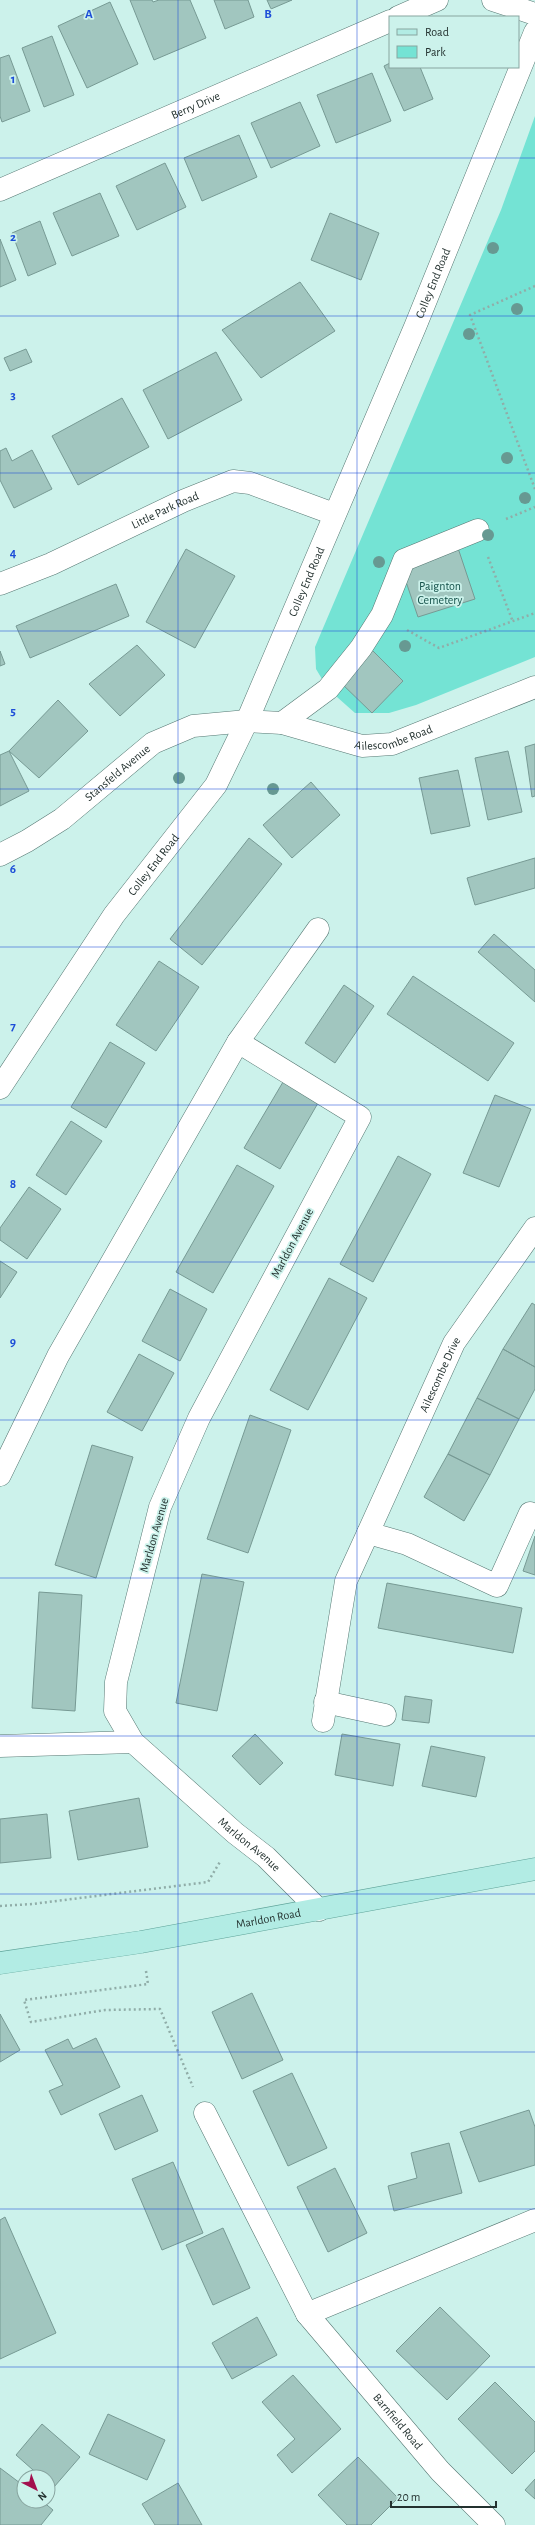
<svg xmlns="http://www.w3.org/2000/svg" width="535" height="2525" viewBox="0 0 535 2525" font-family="'Alegreya Sans',sans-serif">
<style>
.green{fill:#74e3d4}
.building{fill:#a1c6bf;stroke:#779a94}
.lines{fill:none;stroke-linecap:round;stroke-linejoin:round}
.minor-casing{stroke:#567873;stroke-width:23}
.major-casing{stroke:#5ea399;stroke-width:23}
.path{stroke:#90ada8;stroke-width:2.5;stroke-dasharray:2 3;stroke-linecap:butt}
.minor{stroke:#fff;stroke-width:22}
.major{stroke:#b2ece4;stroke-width:22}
.tree{fill:#679992}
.grid{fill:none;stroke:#1d4ed8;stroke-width:1;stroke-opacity:0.55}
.labels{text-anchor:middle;stroke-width:3.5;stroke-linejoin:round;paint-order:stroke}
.street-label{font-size:12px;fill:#23312f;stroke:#ccf2eb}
.park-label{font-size:12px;fill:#15514a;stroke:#ccf2eb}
.grid-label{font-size:13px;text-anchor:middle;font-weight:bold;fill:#1d4ed8;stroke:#ccf2eb;stroke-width:3.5;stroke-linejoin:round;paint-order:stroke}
</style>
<rect width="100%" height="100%" fill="#ccf2eb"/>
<path class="green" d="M535,116V657L416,705L389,713H355L328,689L316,669L315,647L501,210Z"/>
<path class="building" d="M130,0H152L153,2L159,0H190L206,38L154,60Z
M214,0H248L254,17L225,29Z
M267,0H292L271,9Z
M110,2L138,64L87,88L58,26Z
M52,36L74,95L44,107L22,48Z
M9,55L30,111L2,122L0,116V58Z
M390,63V67H420L433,99L404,111L384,66Z
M372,73L391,121L336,143L317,95Z
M300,102L320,146L271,168L251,123Z
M239,135L257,177L202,201L184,158Z
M165,163L186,207L137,230L116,186Z
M100,193L119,236L72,256L53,213Z
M330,213L379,233L361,280L311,260Z
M40,221L56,264L28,276L12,233Z
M0,239L16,280L0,287Z
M300,282L335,331L261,378L222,330Z
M26,349L32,362L10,371L4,358Z
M216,352L242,400L168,439L143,390Z
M122,398L149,447L78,485L52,436Z
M6,448L12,461L32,450L52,489L14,508L0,480V451Z
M457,545L475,599L418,617L400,564Z
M186,549L235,576L195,648L146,622Z
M116,584L129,616L30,658L16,626Z
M137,645L165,675L120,716L89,684Z
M370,648L403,681L372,713L339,681Z
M0,651L5,664L0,666Z
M58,700L88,731L39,778L9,751Z
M535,744V796L532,797L525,747Z
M9,751L29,791L0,806V755Z
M508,751L522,812L488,820L475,758Z
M458,770L470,826L431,834L419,778Z
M311,782L340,815L292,858L263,825Z
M249,838L282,864L202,965L170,939Z
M535,858V888L475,905L467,878Z
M494,934L535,970V1002L478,952Z
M159,961L199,987L156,1051L116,1025Z
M413,976L514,1043L488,1081L387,1014Z
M344,985L374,1006L335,1063L305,1043Z
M110,1042L145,1063L106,1128L71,1107Z
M283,1082L318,1103L280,1169L244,1148Z
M495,1095L531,1109L499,1187L463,1173Z
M71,1121L102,1141L66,1195L36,1175Z
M398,1156L431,1174L373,1282L340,1264Z
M237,1165L274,1186L213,1293L176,1272Z
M29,1187L61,1209L27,1259L0,1240V1228Z
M0,1261L17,1272L0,1298Z
M329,1278L367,1298L308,1410L270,1390Z
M170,1289L207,1309L180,1361L142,1341Z
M532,1303L535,1305V1367L503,1349Z
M503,1349L535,1367V1389L519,1419L477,1398Z
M139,1354L174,1373L142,1431L107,1412Z
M477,1398L519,1419L490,1475L448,1454Z
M250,1415L291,1430L248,1553L207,1539Z
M92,1445L133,1457L96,1578L55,1565Z
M448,1454L490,1475L464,1521L424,1497Z
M535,1536V1575L523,1571Z
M202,1574L244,1582L217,1711L176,1703Z
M387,1583L522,1608L513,1653L378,1628Z
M39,1592L82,1595L75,1711L32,1708Z
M405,1696L432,1700L429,1723L402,1720Z
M255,1734L283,1763L260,1785L232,1756Z
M342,1734L400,1744L393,1786L335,1775Z
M431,1746L485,1757L476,1797L422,1786Z
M139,1798L148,1847L78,1860L69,1811Z
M47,1814L51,1858L0,1863V1819Z
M252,1993L283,2060L242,2079L212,2012Z
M0,2014L20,2050L0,2062Z
M96,2038L120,2087L61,2115L49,2091L63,2085L45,2050L68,2039L73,2049Z
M292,2073L327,2148L288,2166L253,2091Z
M142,2095L158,2131L115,2150L99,2114Z
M529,2110L535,2127V2165L479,2182L460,2132Z
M449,2143L462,2193L394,2211L388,2186L417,2178L411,2153Z
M173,2162L203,2233L162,2250L132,2179Z
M335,2168L367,2233L328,2252L297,2187Z
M5,2217L56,2333L0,2359V2220Z
M223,2228L250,2288L213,2305L186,2245Z
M440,2307L490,2356L447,2400L396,2351Z
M257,2317L277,2355L232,2379L212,2343Z
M293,2375L341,2429L292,2473L277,2455L295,2439L262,2402Z
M495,2382L535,2422V2451L512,2474L458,2419Z
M108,2414L165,2440L147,2480L89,2454Z
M42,2424L80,2457L54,2487L48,2483V2477H41L16,2455Z
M358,2457L398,2498L371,2525H347L318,2495Z
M0,2468L24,2486V2501H42L53,2510L41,2525H0Z
M535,2479V2499L525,2490Z
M178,2483L202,2525H155L142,2504Z"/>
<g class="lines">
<defs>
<g id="minor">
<path d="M493,0L535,14"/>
<path d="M398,17L437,0"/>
<path id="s1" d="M0,190L390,21"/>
<path id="s2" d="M0,584L51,564L183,501L233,481L250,483L334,514"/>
<path d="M282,723L328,689L361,648L382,615L404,560L478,530"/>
<path id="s3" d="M0,855L27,841L62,819L153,743L193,726L247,721L282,723L362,746L392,744L535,687"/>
<path id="s4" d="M238,1042L360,1117L199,1418L160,1507L116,1682L115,1711L133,1742L235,1833L266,1857L319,1910"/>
<path id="s5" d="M0,1088L114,915L216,785L247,721L415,327L535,32"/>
<path d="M0,1475L58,1356L238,1042L318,929"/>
<path id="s6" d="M530,1513L497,1586L407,1544L368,1533L454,1343L535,1228"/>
<path d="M325,1702L385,1715"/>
<path d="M323,1721L346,1581L368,1533"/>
<path d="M0,1746L133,1742"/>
<path id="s7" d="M205,2113L307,2314L440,2471L494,2525"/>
<path d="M307,2314L535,2220"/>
</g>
<g id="major">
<path id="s8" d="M0,1963L141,1942L535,1869"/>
</g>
</defs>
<use href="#minor" class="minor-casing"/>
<use href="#major" class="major-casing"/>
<path class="path" d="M535,286L470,315L535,489
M506,519L535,507
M488,557L513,622
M407,630L439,648L535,613
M0,1906L32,1904L208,1882L221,1860
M146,1971L148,1984L24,2000L31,2022L105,2010L160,2009L193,2087"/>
<use href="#minor" class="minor"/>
<use href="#major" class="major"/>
</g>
<g class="tree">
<circle cx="493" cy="248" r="6"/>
<circle cx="517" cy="309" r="6"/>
<circle cx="469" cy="334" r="6"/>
<circle cx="507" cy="458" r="6"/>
<circle cx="525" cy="498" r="6"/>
<circle cx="488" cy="535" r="6"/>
<circle cx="379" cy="562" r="6"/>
<circle cx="405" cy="646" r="6"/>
<circle cx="179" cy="778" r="6"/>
<circle cx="273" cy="789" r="6"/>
</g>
<path class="grid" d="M178,0V2525M357,0V2525M0,158H535M0,316H535M0,473H535M0,631H535M0,789H535M0,947H535M0,1105H535M0,1262H535M0,1420H535M0,1578H535M0,1736H535M0,1894H535M0,2052H535M0,2209H535M0,2367H535"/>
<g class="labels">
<g class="street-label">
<text dy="4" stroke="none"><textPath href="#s1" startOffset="213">Berry Drive</textPath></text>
<text dy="4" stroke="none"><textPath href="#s5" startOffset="919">Colley End Road</textPath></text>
<text dy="4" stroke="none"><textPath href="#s2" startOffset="181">Little Park Road</textPath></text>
<text dy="4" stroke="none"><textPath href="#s5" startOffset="595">Colley End Road</textPath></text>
<text dy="4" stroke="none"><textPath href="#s3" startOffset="439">Ailescombe Road</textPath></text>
<text dy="4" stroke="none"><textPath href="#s3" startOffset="144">Stansfeld Avenue</textPath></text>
<text dy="4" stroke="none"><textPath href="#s5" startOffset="271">Colley End Road</textPath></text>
<text transform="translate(292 1243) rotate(-62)" y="4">Marldon Avenue</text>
<text dy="4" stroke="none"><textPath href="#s6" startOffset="394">Ailescombe Drive</textPath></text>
<text transform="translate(154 1535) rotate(-74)" y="4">Marldon Avenue</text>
<text dy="4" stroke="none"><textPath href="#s4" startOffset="982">Marldon Avenue</textPath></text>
<text dy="4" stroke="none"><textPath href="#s8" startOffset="272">Marldon Road</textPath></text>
<text dy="4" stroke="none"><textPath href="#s7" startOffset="366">Barnfield Road</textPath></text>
</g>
<g class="park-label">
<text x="440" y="590">Paignton<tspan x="440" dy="14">Cemetery</tspan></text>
</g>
</g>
<g class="grid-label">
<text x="89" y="18">A</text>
<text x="268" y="18">B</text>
<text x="13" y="83">1</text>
<text x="13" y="241">2</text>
<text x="13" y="399">3</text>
<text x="13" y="557">4</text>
<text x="13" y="715">5</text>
<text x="13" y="873">6</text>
<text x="13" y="1030">7</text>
<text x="13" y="1188">8</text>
<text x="13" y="1346">9</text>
</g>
<rect x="389" y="16" width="130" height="52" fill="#ccf2eb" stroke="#88a5a0"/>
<rect x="397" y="29" width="20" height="6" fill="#b2ece4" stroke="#88a5a0"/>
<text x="425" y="36" font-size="12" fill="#23312f">Road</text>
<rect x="397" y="46" width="20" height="12" fill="#74e3d4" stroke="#88a5a0"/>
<text x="425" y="56" font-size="12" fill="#23312f">Park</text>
<g transform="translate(36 2489) rotate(138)"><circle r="19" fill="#ccf2eb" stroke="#88a5a0"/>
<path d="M0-3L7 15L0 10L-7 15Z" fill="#a30f4e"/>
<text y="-6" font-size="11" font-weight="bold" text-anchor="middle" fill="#23312f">N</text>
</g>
<path d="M391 2501v6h105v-6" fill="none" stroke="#23312f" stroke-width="2"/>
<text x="397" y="2501" font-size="12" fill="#23312f" stroke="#ccf2eb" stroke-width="3" paint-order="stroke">20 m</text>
</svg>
